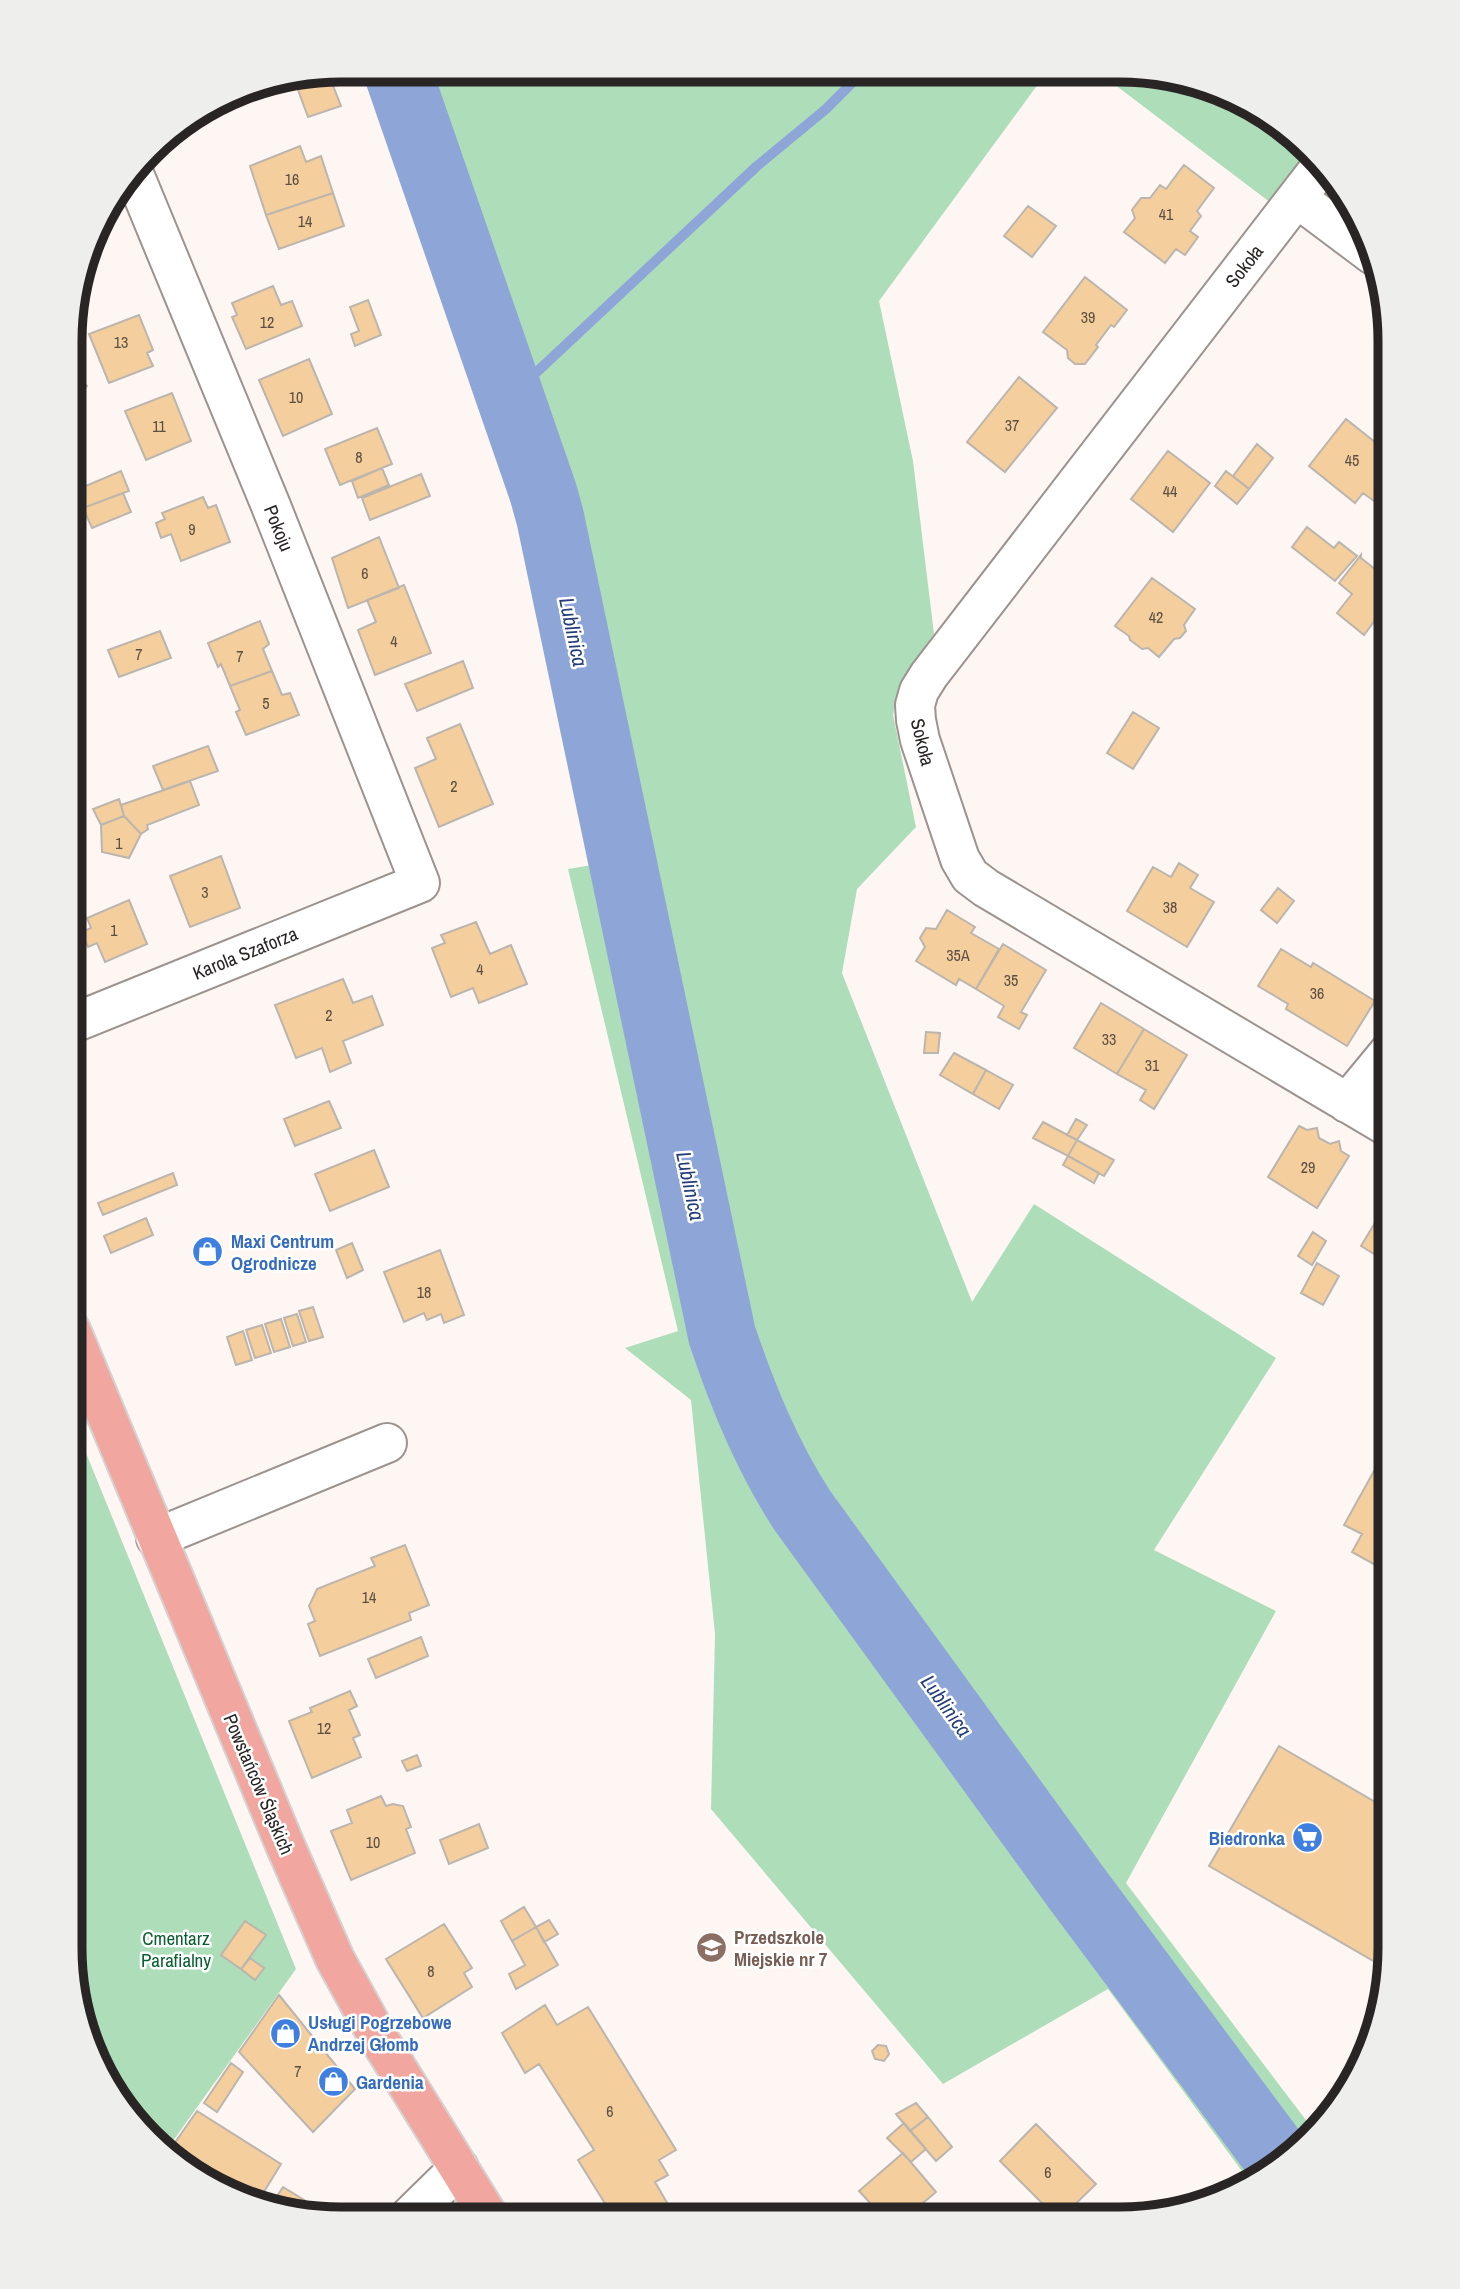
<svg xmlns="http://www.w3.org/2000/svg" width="1460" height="2289" viewBox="0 0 1460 2289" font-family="'Archivo Narrow',sans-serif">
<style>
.green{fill:#aeddba}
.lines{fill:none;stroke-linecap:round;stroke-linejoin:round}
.stream{stroke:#8ea6d7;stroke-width:10}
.river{stroke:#8ea6d7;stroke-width:68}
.building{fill:#f4ce9d;stroke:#bbb5ae;stroke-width:2}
.minor-casing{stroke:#9c938f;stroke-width:42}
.major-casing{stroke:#d4d3d3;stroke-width:42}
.minor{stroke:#fff;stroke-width:38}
.major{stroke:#f1a7a0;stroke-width:38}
.labels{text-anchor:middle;stroke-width:5;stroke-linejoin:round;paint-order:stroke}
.number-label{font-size:16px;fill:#5c4f42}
.street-label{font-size:19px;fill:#292524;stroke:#fff}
.shop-label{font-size:19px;font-weight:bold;fill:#366cbe;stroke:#fff;text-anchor:start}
.education-label{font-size:19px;font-weight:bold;fill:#785e54;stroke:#fff;text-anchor:start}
.park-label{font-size:19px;fill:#095f30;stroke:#fff}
.water-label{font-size:21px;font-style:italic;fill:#223d78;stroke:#fff}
.rim{fill:none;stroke:#292524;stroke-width:9}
</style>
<rect width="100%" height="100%" fill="#fef6f3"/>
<path class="green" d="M401,70L1047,72L879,301L913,461L934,634L900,682L893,715L916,827L857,889L842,973L972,1302L1034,1204L1276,1358L1154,1550L1276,1611L1126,1883L1315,2132L1284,2163L1250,2182L1108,1989L943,2084L711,1809L715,1634L691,1400L625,1348L678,1331L568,869L616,861L504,374Z
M1098,72H1154L1223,91L1284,126L1313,155L1275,206Z
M71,1416L296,1969L165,2152L126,2113L91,2051L70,1948Z"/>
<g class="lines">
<path class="stream" d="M510,397L757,166L826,109L863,72"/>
<path class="river" d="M397,70L543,492L550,517L722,1335C743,1397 767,1456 802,1510L1075,1886L1282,2164"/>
</g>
<path class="building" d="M328,73L341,106L308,117L294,79Z
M300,146L306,162L321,156L333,193L266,215L250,166Z
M1184,165L1214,188L1197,211L1201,216L1190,231L1198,237L1185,255L1176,249L1165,263L1124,232L1135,218L1132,210L1141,198H1150L1160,185L1166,189Z
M333,193L344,226L279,249L266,215Z
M1028,206L1056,226L1032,257L1004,236Z
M1085,277L1127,310L1114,327L1111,325L1096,345L1098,347L1085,364H1075L1068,358L1067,350L1043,332Z
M273,286L281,305L292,301L302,326L246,349L232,317L237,315L232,303Z
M368,300L381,335L355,346L351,334L359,331L350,307Z
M139,315L153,350L147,353L153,366L109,383L89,334Z
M309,359L332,414L283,436L259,380Z
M72,374L87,386L72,405Z
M1019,377L1057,408L1005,472L967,442Z
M172,393L191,441L146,460L125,411Z
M1346,419L1390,454V481L1374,501L1363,493L1355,503L1309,466Z
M377,428L392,464L340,485L325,449Z
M1257,444L1273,458L1249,489L1233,476Z
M1168,451L1210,483L1173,532L1131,499Z
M382,468L389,485L358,498L352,481Z
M121,471L129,491L83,508L76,490Z
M1226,471L1249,489L1237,504L1215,486Z
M421,474L430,496L370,520L362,498Z
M123,493L131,512L92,528L83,508Z
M203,497L208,508L216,505L230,542L181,561L171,534L161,538L156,523L165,519L162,513Z
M1307,527L1334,548L1339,542L1357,556L1335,581L1292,547Z
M379,537L399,588L348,608L332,558Z
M1361,555V558L1390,581V600L1364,635L1337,613L1352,594L1339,583Z
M1152,578L1195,609L1184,625L1186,631L1180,638L1174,639L1159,657L1148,648L1142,649L1130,640L1129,636L1115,626Z
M404,585L431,653L375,675L358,630L376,622L367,600Z
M260,621L269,644L263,649L272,671L230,686L221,664L218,667L208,643Z
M160,631L171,658L119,677L108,650Z
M463,661L473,688L417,711L405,684Z
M272,671L282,695L290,693L299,715L246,735L236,712L240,710L230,686Z
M72,702L85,734L72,739Z
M1133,712L1159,728L1133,769L1107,753Z
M460,724L493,804L439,827L415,768L436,759L427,738Z
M208,746L218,771L163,790L153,766Z
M190,781L199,805L147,825L148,829L141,834L124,816L121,805Z
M119,799L124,816L101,825L93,809Z
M124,816L141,834L129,858L102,852L101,825Z
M221,856L240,908L190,927L170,876Z
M1179,863L1198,875L1190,888L1214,902L1187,947L1127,911L1153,867L1171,877Z
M1278,888L1294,901L1277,923L1261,910Z
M129,900L147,944L105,962L97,943L88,947L82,932L91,928L87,918Z
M947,910L975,927L971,933L999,949L976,989L959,979L956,985L916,961L925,947L920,938L926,928L936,929Z
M476,922L490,954L511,945L527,984L479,1003L473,988L451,997L432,948L445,943L441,935Z
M1003,944L1046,970L1021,1012L1027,1015L1019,1029L998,1017L1004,1006L976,989Z
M1281,949L1311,967L1313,963L1375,1001L1347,1046L1286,1009L1288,1004L1258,986Z
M343,979L353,1003L372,996L383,1025L343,1041L351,1063L330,1072L322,1048L296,1058L275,1005Z
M1101,1003L1144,1029L1117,1074L1074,1048Z
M1144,1029L1187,1055L1154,1109L1140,1100L1146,1090L1117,1074Z
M926,1032L940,1033L938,1053H924Z
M954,1053L986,1070L973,1094L940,1075Z
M986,1070L1013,1085L999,1109L973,1094Z
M329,1101L341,1128L295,1146L284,1119Z
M1076,1119L1087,1125L1077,1140L1067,1135Z
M1043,1122L1077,1140L1068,1156L1033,1138Z
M1299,1126L1307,1130L1317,1128L1319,1138L1330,1144L1339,1141L1341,1151L1349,1156L1317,1208L1268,1177Z
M1077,1140L1114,1160L1104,1176L1068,1156Z
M374,1150L389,1187L330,1211L315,1174Z
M1068,1156L1099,1173L1094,1183L1063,1165Z
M173,1173L177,1185L103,1215L98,1203Z
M1390,1198V1264L1361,1246Z
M146,1218L153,1235L111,1253L104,1236Z
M1313,1232L1326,1241L1312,1265L1298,1256Z
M352,1243L363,1270L347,1278L336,1250Z
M440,1250L464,1315L444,1323L441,1314L427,1320L424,1313L404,1322L384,1272Z
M1317,1263L1339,1276L1323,1305L1301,1293Z
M313,1307L323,1337L309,1341L299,1311Z
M297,1314L306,1342L293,1346L284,1318Z
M281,1319L290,1347L274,1352L265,1324Z
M262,1325L271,1353L255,1358L246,1330Z
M243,1331L252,1360L236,1365L227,1337Z
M1390,1442V1573L1352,1552L1362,1534L1344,1525Z
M405,1545L429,1605L409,1613L411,1620L320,1656L308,1624L315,1621L309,1606L317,1589L375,1566L371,1558Z
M421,1637L428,1656L376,1678L368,1659Z
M350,1691L357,1706L349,1710L360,1735L353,1738L361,1757L312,1778L289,1721L312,1712L310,1708Z
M1279,1746L1389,1810V1970L1209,1866Z
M417,1755L421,1766L407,1771L402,1761Z
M381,1796L386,1806L393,1804L403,1806L411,1827L406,1829L415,1853L351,1880L331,1831L352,1823L347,1810Z
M479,1824L488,1848L449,1864L440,1840Z
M524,1907L536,1927L512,1941L501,1921Z
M549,1920L558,1934L544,1942L536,1927Z
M245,1921L266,1935L241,1969L221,1955Z
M444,1924L472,1968L464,1973L472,1987L423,2018L386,1959Z
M536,1927L558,1965L516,1989L509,1974L525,1965L512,1941Z
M250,1958L264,1968L255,1980L241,1969Z
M279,1995L355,2089L313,2132L239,2052Z
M545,2005L557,2025L588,2007L676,2150L659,2160L668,2175L655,2182L670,2208L655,2218H614L578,2160L594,2150L539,2064L525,2073L502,2033Z
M878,2045L886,2046L889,2054L884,2061L875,2059L872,2051Z
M231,2063L243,2072L217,2112L204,2103Z
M916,2103L928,2117L910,2131L896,2114Z
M197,2111L281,2164L257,2203L238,2198L176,2163L167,2154Z
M928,2117L952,2147L936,2161L910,2131Z
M904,2123L926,2149L911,2162L887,2138Z
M1036,2124L1096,2184L1060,2219H1058L1000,2161Z
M903,2153L936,2192L923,2203L926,2207L924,2218H884L859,2191Z
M283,2187L332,2217H306L270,2207Z
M759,2207L770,2218H746Z"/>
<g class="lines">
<defs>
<path id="minor" d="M1322,165L929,675L919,691L915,705L916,720L920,740L960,859L970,876L986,888L1390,1128
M1297,198L1373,255
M71,1024L420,883L271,506L134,174
M1347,1103L1390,1051
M156,1538L387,1443
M409,2217L459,2168"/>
<path id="major" d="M71,1330L285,1845L335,1959L379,2039L489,2217"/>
</defs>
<use href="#minor" class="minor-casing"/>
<use href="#major" class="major-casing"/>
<use href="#minor" class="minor"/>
<use href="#major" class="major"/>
</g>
<defs>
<symbol id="shop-disc" viewBox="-11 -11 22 22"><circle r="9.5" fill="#3f7fe0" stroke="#fff"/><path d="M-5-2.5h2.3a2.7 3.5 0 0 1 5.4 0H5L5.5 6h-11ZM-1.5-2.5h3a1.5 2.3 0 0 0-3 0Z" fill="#fff"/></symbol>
<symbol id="supermarket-disc" viewBox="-11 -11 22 22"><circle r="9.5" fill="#3f7fe0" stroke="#fff"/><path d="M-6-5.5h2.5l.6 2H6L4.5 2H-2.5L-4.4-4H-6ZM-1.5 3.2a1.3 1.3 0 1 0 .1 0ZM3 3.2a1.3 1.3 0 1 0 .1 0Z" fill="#fff"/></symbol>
<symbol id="school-disc" viewBox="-11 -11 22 22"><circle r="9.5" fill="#8d6e63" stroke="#fff"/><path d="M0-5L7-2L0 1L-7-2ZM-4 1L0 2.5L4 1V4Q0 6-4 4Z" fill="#fff"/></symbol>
</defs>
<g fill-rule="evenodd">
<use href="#shop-disc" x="190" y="1234" width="35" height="35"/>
<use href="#supermarket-disc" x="1290" y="1820" width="35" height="35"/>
<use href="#school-disc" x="694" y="1930" width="35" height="35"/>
<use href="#shop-disc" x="268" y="2016" width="35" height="35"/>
<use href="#shop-disc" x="316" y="2064" width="35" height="35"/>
</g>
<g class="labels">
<g class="number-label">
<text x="292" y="185">16</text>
<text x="1166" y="220">41</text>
<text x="305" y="227">14</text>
<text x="1088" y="323">39</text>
<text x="267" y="328">12</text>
<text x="121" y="348">13</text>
<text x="296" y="403">10</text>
<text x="1012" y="431">37</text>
<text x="159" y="432">11</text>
<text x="359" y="463">8</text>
<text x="1352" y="466">45</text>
<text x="1170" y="497">44</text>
<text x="192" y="535">9</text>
<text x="365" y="579">6</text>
<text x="1156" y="623">42</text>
<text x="394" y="647">4</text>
<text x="139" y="660">7</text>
<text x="240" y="662">7</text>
<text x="266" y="709">5</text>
<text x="454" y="792">2</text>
<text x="119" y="849">1</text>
<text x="205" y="898">3</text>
<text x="1170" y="913">38</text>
<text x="114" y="936">1</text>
<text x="958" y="961">35A</text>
<text x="480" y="975">4</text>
<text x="1011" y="986">35</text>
<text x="1317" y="999">36</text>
<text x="329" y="1021">2</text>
<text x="1109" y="1045">33</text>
<text x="1152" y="1071">31</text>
<text x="1308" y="1173">29</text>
<text x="424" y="1298">18</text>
<text x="369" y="1603">14</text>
<text x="324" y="1734">12</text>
<text x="373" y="1848">10</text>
<text x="431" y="1977">8</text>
<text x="298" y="2077">7</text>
<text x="610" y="2117">6</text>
<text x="1048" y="2178">6</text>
</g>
<g class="street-label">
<text transform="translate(1244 266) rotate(-52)" y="7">Sokoła</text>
<text transform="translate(279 528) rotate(68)" y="7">Pokoju</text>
<text transform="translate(923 742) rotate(76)" y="7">Sokoła</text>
<text transform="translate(245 953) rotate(-22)" y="7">Karola Szaforza</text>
<text transform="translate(259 1784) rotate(67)" y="7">Powstańców Śląskich</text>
</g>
<g class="shop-label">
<text x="231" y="1248">Maxi Centrum<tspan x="231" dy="22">Ogrodnicze</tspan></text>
<text x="1285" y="1845" text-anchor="end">Biedronka</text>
<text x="308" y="2029">Usługi Pogrzebowe<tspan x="308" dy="22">Andrzej Głomb</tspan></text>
<text x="356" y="2089">Gardenia</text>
</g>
<g class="education-label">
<text x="734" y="1944">Przedszkole<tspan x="734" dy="22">Miejskie nr 7</tspan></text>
</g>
<g class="park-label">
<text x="176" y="1945">Cmentarz<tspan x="176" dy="22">Parafialny</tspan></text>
</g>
<g class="water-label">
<text transform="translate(573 632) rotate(78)" y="7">Lublinica</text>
<text transform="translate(690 1186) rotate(78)" y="7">Lublinica</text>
<text transform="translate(946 1706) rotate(54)" y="7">Lublinica</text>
</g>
</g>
<path d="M0 0H1460V2289H0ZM341 82H1119A259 259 0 0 1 1378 341V1948A259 259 0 0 1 1119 2207H341A259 259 0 0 1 82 1948V341A259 259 0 0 1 341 82Z" fill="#eeeeed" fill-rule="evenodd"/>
<path class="rim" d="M341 82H1119A259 259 0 0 1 1378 341V1948A259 259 0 0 1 1119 2207H341A259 259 0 0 1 82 1948V341A259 259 0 0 1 341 82Z"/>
</svg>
